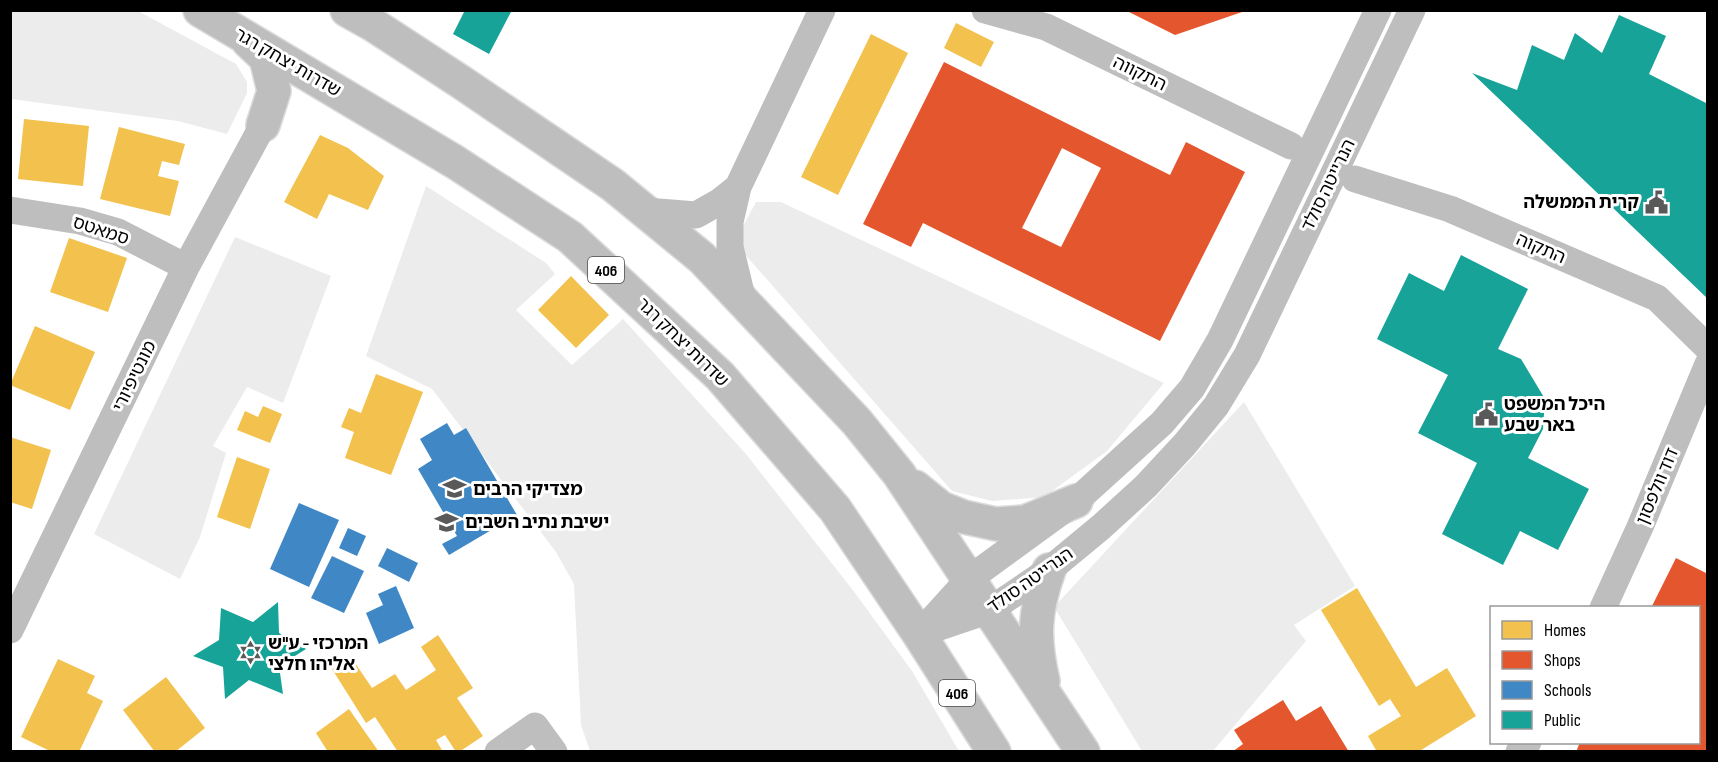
<svg xmlns="http://www.w3.org/2000/svg" width="1718" height="762" viewBox="0 0 1718 762" font-family="'Sofia Sans Condensed','Noto Sans Hebrew',sans-serif">
<style>
.green{fill:#ececec}
.homes{fill:#f2c14e}
.shops{fill:#e4572e;fill-rule:evenodd}
.schools{fill:#3f88c5}
.public{fill:#17a398}
.lines{fill:none;stroke-linecap:round;stroke-linejoin:round}
.major-casing{stroke:#dbdbdb;stroke-width:36}
.minor{stroke:#bebebe;stroke-width:27}
.major{stroke:#bebebe;stroke-width:33}
.labels{text-anchor:middle;stroke-width:6;stroke-linejoin:round;paint-order:stroke}
.shield{fill:#fff;stroke:#4c4c4c;stroke-width:1.5}
.shield-label{font-size:16px;font-weight:bold;fill:#000}
.street-label{font-size:18px;fill:#000;stroke:#fff}
.poi-label{font-size:18px;font-weight:bold;fill:#000;stroke:#fff;text-anchor:start}
</style>
<rect width="100%" height="100%" fill="#fff"/>
<path class="green" d="M11,10L138,11L236,64L247,82V93L227,134L178,121L11,99Z
M426,186L546,263L555,274L516,310L572,365L623,319L746,454L852,589L912,671L959,751H590L581,725L574,584L556,552L432,389L366,356Z
M756,202H781L1164,383L1107,451L1044,497L992,501L952,491L742,251L741,230Z
M235,237L331,276L283,403L247,387L213,446L226,453L200,537L180,579L94,534Z
M1244,402L1355,586L1294,625L1306,641L1213,751H1142L1054,607Z"/>
<path class="homes" d="M956,23L994,42L981,67L944,48Z
M871,34L908,53L838,195L801,177Z
M24,119L89,126L83,186L18,179Z
M119,127L185,144L179,165L162,161L158,176L179,181L170,216L100,199Z
M320,135L348,148L384,176L368,210L329,194L317,219L284,202Z
M69,238L127,258L108,312L50,292Z
M571,276L609,315L576,348L538,310Z
M35,326L95,352L70,410L10,385Z
M376,374L423,392L391,475L345,458L354,432L341,427L349,408L361,413Z
M263,406L282,414L270,443L237,430L245,411L258,417Z
M10,437L51,450L32,509L10,502Z
M237,457L270,469L250,529L217,517Z
M1357,588L1416,687L1447,668L1476,716L1418,752H1377L1368,736L1401,716L1390,699L1379,706L1321,610Z
M438,635L473,688L457,698L483,736L459,752H456L445,735L436,740L443,752H398L375,717L366,723L332,669L351,657L372,688L395,674L406,690L436,670L421,647Z
M58,659L95,676L87,693L103,701L79,752H52L21,737Z
M166,677L205,728L175,752H155L123,710Z
M349,709L379,752H328L316,733Z"/>
<path class="shops" d="M1125,10H1245V11L1175,35Z
M944,62L1170,175L1186,142L1245,172L1160,341L923,223L911,247L863,224ZM1062,148L1101,168L1061,247L1022,228Z
M1676,558L1708,574V752H1576L1580,742H1698V608H1651Z
M1283,700L1296,721L1321,706L1349,752H1232L1243,744L1234,730Z"/>
<path class="schools" d="M447,423L454,435L466,428L517,515L449,555L442,544L457,536L418,469L432,460L420,439Z
M299,503L339,520L309,587L270,569Z
M348,528L366,536L357,556L339,548Z
M387,548L418,563L409,582L378,566Z
M332,556L364,571L344,613L311,598Z
M396,586L414,628L379,644L366,613L383,605L378,594Z"/>
<path class="public" d="M465,10H512L489,54L453,34Z
M1619,15L1666,36L1649,74L1708,104V299L1472,73L1517,90L1532,45L1564,60L1575,33L1602,53Z
M1461,255L1528,289L1498,349L1521,359L1545,399L1543,429L1528,458L1589,489L1558,550L1520,531L1503,565L1442,534L1477,463L1418,433L1448,375L1377,339L1409,273L1444,291Z
M278,602L279,633L306,649L279,666L283,694L249,680L225,699L223,667L193,656L219,640L221,608L253,622Z"/>
<g class="lines">
<defs>
<path id="major" d="M200,10L455,162L570,237L720,376L835,509L919,634L994,752
M347,10L372,24L461,82L613,185L702,258L857,422L899,474L1083,752
M248,41L266,58L274,91L263,125
M915,487L941,508L964,517L996,524L1025,522L1076,501
M1043,681C1033,638 1034,612 1049,570"/>
</defs>
<use href="#major" class="major-casing"/>
<path class="minor" d="M985,10L1046,27L1291,146
M1355,179L1450,209L1657,298L1708,348
M10,210L80,221L118,232L186,267
M646,211L696,215L719,202L738,187
M743,301L730,247V222L738,187L822,10
M1603,608L1640,527L1708,364
M10,630L186,267L263,125
M920,633L969,579L1076,501L1162,423L1192,388L1220,340L1378,10
M919,634L990,610L1049,570L1101,527L1146,486L1185,444L1216,406L1247,355L1412,10
M498,752L535,726L554,752
M1519,752L1528,742"/>
<use href="#major" class="major"/>
</g>
<defs>
<symbol id="civic-bare" viewBox="-9 -9 18 18"><path d="M-.6-6.5H3V-4.5H.6V-3L4-1V1h2V6H-6V1h2V-1L-.6-3ZM-1.2 2.5V6h2.4V2.5Z" fill="#595959" stroke="#fff" stroke-width="2.5" paint-order="stroke"/></symbol>
<symbol id="school-bare" viewBox="-9 -9 18 18"><path d="M0-5L7-2L0 1L-7-2ZM-4 1L0 2.5L4 1V4Q0 6-4 4Z" fill="#595959" stroke="#fff" stroke-width="2.5" paint-order="stroke"/></symbol>
<symbol id="synagogue-bare" viewBox="-9 -9 18 18"><path d="M0-6.5L5.6 3.2H-5.6ZM0 6.5L5.6-3.2H-5.6Z" fill="#595959" stroke="#fff" stroke-width="2.5" paint-order="stroke"/></symbol>
</defs>
<g fill-rule="evenodd">
<use href="#civic-bare" x="1640" y="186" width="33" height="33"/>
<use href="#civic-bare" x="1470" y="398" width="33" height="33"/>
<use href="#school-bare" x="438" y="472" width="33" height="33"/>
<use href="#school-bare" x="430" y="506" width="33" height="33"/>
<use href="#synagogue-bare" x="234" y="636" width="33" height="33"/>
</g>
<g class="labels">
<g class="shield">
<rect x="588" y="257" width="36" height="26" rx="4.5"/>
<rect x="939" y="680" width="36" height="26" rx="4.5"/>
</g>
<g class="shield-label">
<text x="606" y="276">406</text>
<text x="957" y="699">406</text>
</g>
<g class="street-label">
<text transform="translate(288 62) rotate(30)" y="6">שדרות יצחק רגר</text>
<text transform="translate(1140 73) rotate(26)" y="6">התקווה</text>
<text transform="translate(1328 185) rotate(-64)" y="6">הנרייטה סולד</text>
<text transform="translate(101 230) rotate(18)" y="6">סמאטס</text>
<text transform="translate(1541 248) rotate(23)" y="6">התקוה</text>
<text transform="translate(683 342) rotate(44)" y="6">שדרות יצחק רגר</text>
<text transform="translate(134 376) rotate(-64)" y="6">מונטיפיורי</text>
<text transform="translate(1657 486) rotate(-67)" y="6">דוד וולפסון</text>
<text transform="translate(1030 580) rotate(-35)" y="6">הנרייטה סולד</text>
</g>
<g class="poi-label">
<text x="1639" y="208" text-anchor="end">קרית הממשלה</text>
<text x="1504" y="410">היכל המשפט<tspan x="1504" dy="21">באר שבע</tspan></text>
<text x="473" y="495">מצדיקי הרבים</text>
<text x="465" y="528">ישיבת נתיב השבים</text>
<text x="268" y="649">המרכזי - ע"ש<tspan x="268" dy="21">אליהו חלצי</tspan></text>
</g>
</g>
<rect width="1718" height="762" fill="none" stroke="#000000" stroke-width="24"/>
<rect x="1490" y="606" width="210" height="138" fill="#ffffff" stroke="#999999" stroke-width="1.5"/>
<rect x="1502" y="621" width="30" height="18" fill="#f2c14e" stroke="#999999" stroke-width="1.5"/>
<text x="1544" y="636" font-size="18" fill="#000000">Homes</text>
<rect x="1502" y="651" width="30" height="18" fill="#e4572e" stroke="#999999" stroke-width="1.5"/>
<text x="1544" y="666" font-size="18" fill="#000000">Shops</text>
<rect x="1502" y="681" width="30" height="18" fill="#3f88c5" stroke="#999999" stroke-width="1.5"/>
<text x="1544" y="696" font-size="18" fill="#000000">Schools</text>
<rect x="1502" y="711" width="30" height="18" fill="#17a398" stroke="#999999" stroke-width="1.5"/>
<text x="1544" y="726" font-size="18" fill="#000000">Public</text>
</svg>
